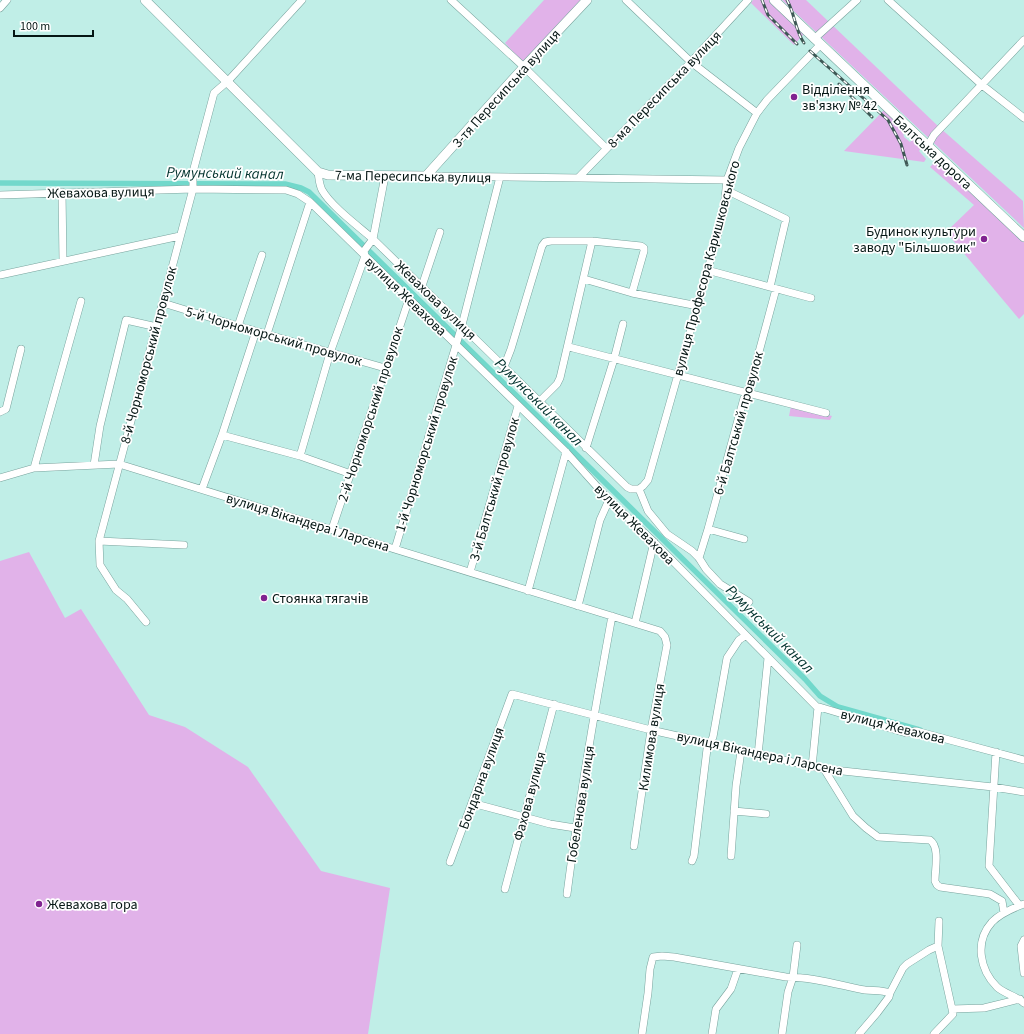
<svg xmlns="http://www.w3.org/2000/svg" width="1024" height="1034" viewBox="0 0 1024 1034" font-family="'Source Sans 3',sans-serif">
<style>
.green{fill:#e1b2e9}
.lines{fill:none;stroke-linecap:round;stroke-linejoin:round}
.canal{stroke:#72d8cb;stroke-width:5.5}
.minor-casing{stroke:#78a39d;stroke-width:8}
.major-casing{stroke:#78a39d;stroke-width:10}
.minor{stroke:#fff;stroke-width:7}
.major{stroke:#fff;stroke-width:9}
.rail-casing{stroke:#3e5855;stroke-width:3}
.rail{stroke:#fff;stroke-width:1.5;stroke-dasharray:4.5;stroke-linecap:butt}
.poi-dot{fill:#802390;stroke:#fff;stroke-width:1.5}
.labels{text-anchor:middle;stroke-width:3.5;stroke-linejoin:round;paint-order:stroke}
.street-label{font-size:14px;fill:#051614;stroke:#fff}
.poi-label{font-size:14px;fill:#051614;stroke:#fff;text-anchor:start}
.water-label{font-size:15px;font-style:italic;fill:#00322d;stroke:#fff}
</style>
<rect width="100%" height="100%" fill="#c0eee7"/>
<path class="green" d="M544,0H582L524,64L505,43Z
M753,0H769L804,34L794,45L751,3Z
M782,0H806L939,127L1023,201L1024,228Z
M884,110L902,126L904,137L910,142L915,137L924,145L919,151L926,159L924,162L844,151Z
M938,159L1024,241V314L1019,319L946,232L974,205L930,167Z
M791,406L832,416L830,420L789,416Z
M29,552L65,618L81,609L149,715L185,727L248,767L321,871L390,888L368,1034H0V561Z"/>
<g class="lines">
<path class="canal" d="M0,183L285,184L301,188L309,192L805,679L820,696L838,707L920,730"/>
<defs>
<path id="minor" d="M451,0L524,67L606,148
M626,0L691,62L757,113
M888,0L982,85L1024,118
M0,8L7,0
M814,39L857,0
M927,147L934,135L1024,40
M318,172C319,178 319,184 322,190C331,206 358,226 373,239L627,487L631,489H639
M426,176L727,180
M579,177L691,62L748,0
M726,190L786,219L770,287
M62,192L63,261
M0,195L193,189L286,190L298,194L310,202L566,452L609,500L654,542L816,706L906,733L916,731L1024,760
M707,270L811,298
M0,275L180,236
M584,279L632,293L698,306
M422,286L440,232
M163,303L238,326L385,368
M238,326L262,255
M267,334L310,202
M569,347L826,413
M504,367L511,349L542,246L545,242L551,241H592L641,246L644,248V251L632,293
M539,402L557,384L560,378L592,241
M0,412L6,409L21,349
M222,435L300,456L351,474
M586,448L614,359L623,324
M300,456L330,353L365,256L364,251L373,239L385,176
M94,465L100,426L126,320L157,327
M34,468L81,301
M0,478L34,468L119,464L660,631L665,637L667,645L651,730L634,846
M202,489L222,435L256,331
M639,489L643,486L648,480L717,237L724,207L727,180L739,148L757,113L767,100L820,45
M639,489L648,511L667,534L692,551L699,558L706,569L720,584L749,602
M332,529L409,299
M708,529L744,539
M99,541L184,545
M395,549L462,325L500,177
M699,558L708,529L744,398L749,389L776,289
M470,572L518,406
M528,591L566,452
M578,606L600,520L609,500
M146,622L127,599L116,590L100,565L99,541L193,189V172L214,93L228,81L302,0
M635,623L654,542
M996,752L989,866L1019,905
M758,755L768,658
M812,767L818,707
M824,769L853,816L866,828L878,837L930,840C940,847 935,869 935,881L937,885L940,887L990,894L1002,901L1004,913
M472,803L550,824L575,828
M734,811L766,814
M731,856L736,786L741,751
M692,861L694,856L707,749L713,737L727,658L739,640L745,636
M450,862L512,694L651,730L824,769L993,787L1024,792
M505,889L554,704
M567,894C579,800 595,708 612,616
M1024,904C1013,908 1001,913 992,922C974,942 980,970 997,987C1005,994 1016,996 1024,1003
M939,921L938,946L952,1009
M1024,940L1021,946L1024,973
M642,1034L648,993L650,969L653,957L662,956L674,957L786,977C813,977 839,985 865,990C874,991 882,990 890,993
M712,1034L716,1009L731,989L738,969
M782,1034L788,992L793,977L797,945
M859,1034L877,1013L889,997L890,993L903,968L907,964L929,950L938,946
M934,1034L953,1014L952,1009L984,1008L1020,999"/>
<path id="major" d="M145,0L318,172L328,175L426,176L524,67L587,0
M774,0L1024,237"/>
</defs>
<use href="#minor" class="minor-casing"/>
<use href="#major" class="major-casing"/>
<use href="#minor" class="minor"/>
<use href="#major" class="major"/>
<defs>
<path id="rail" d="M762,0L768,15L797,44
M787,0C795,14 795,30 804,43
M810,51L888,120L901,144L907,165
M839,84L872,117"/>
</defs>
<use href="#rail" class="rail-casing"/>
<use href="#rail" class="rail"/>
</g>
<g class="poi-dot">
<circle cx="794" cy="97" r="4"/>
<circle cx="984" cy="239" r="4"/>
<circle cx="264" cy="598" r="4"/>
<circle cx="39" cy="904" r="4"/>
</g>
<g class="labels">
<g class="street-label">
<text transform="translate(506 88) rotate(-48)" y="5">3-тя Пересипська вулиця</text>
<text transform="translate(664 89) rotate(-46)" y="5">8-ма Пересипська вулиця</text>
<text transform="translate(933 152) rotate(43)" y="5">Балтська дорога</text>
<text transform="translate(413 176) rotate(1)" y="5">7-ма Пересипська вулиця</text>
<text transform="translate(101 192) rotate(-1)" y="5">Жевахова вулиця</text>
<text transform="translate(706 268) rotate(-75)" y="5">вулиця Професора Каришковського</text>
<text transform="translate(406 296) rotate(44)" y="5">вулиця Жевахова</text>
<text transform="translate(436 300) rotate(44)" y="5">Жевахова вулиця</text>
<text transform="translate(274 336) rotate(16)" y="5">5-й Чорноморський провулок</text>
<text transform="translate(148 355) rotate(-75)" y="5">8-й Чорноморський провулок</text>
<text transform="translate(370 414) rotate(-72)" y="5">2-й Чорноморський провулок</text>
<text transform="translate(738 423) rotate(-74)" y="5">6-й Балтський провулок</text>
<text transform="translate(426 444) rotate(-73)" y="5">1-й Чорноморський провулок</text>
<text transform="translate(494 489) rotate(-74)" y="5">3-й Балтський провулок</text>
<text transform="translate(308 522) rotate(17)" y="5">вулиця Вікандера і Ларсена</text>
<text transform="translate(635 524) rotate(45)" y="5">вулиця Жевахова</text>
<text transform="translate(893 726) rotate(14)" y="5">вулиця Жевахова</text>
<text transform="translate(651 737) rotate(-81)" y="5">Килимова вулиця</text>
<text transform="translate(760 753) rotate(12)" y="5">вулиця Вікандера і Ларсена</text>
<text transform="translate(481 778) rotate(-70)" y="5">Бондарна вулиця</text>
<text transform="translate(529 796) rotate(-75)" y="5">Фахова вулиця</text>
<text transform="translate(580 804) rotate(-81)" y="5">Гобеленова вулиця</text>
</g>
<g class="poi-label">
<text x="802" y="94">Відділення<tspan x="802" dy="16">зв'язку № 42</tspan></text>
<text x="976" y="236" text-anchor="end">Будинок культури<tspan x="976" dy="16">заводу "Більшовик"</tspan></text>
<text x="272" y="603">Стоянка тягачів</text>
<text x="47" y="909">Жевахова гора</text>
</g>
<g class="water-label">
<text transform="translate(225 173) rotate(1)" y="5">Румунський канал</text>
<text transform="translate(539 402) rotate(45)" y="5">Румунський канал</text>
<text transform="translate(770 629) rotate(45)" y="5">Румунський канал</text>
</g>
</g>
<path d="M14 30v6h79v-6" fill="none" stroke="#051614" stroke-width="2"/>
<text x="20" y="30" font-size="12" fill="#051614" stroke="#ffffff" stroke-width="3" paint-order="stroke">100 m</text>
</svg>
